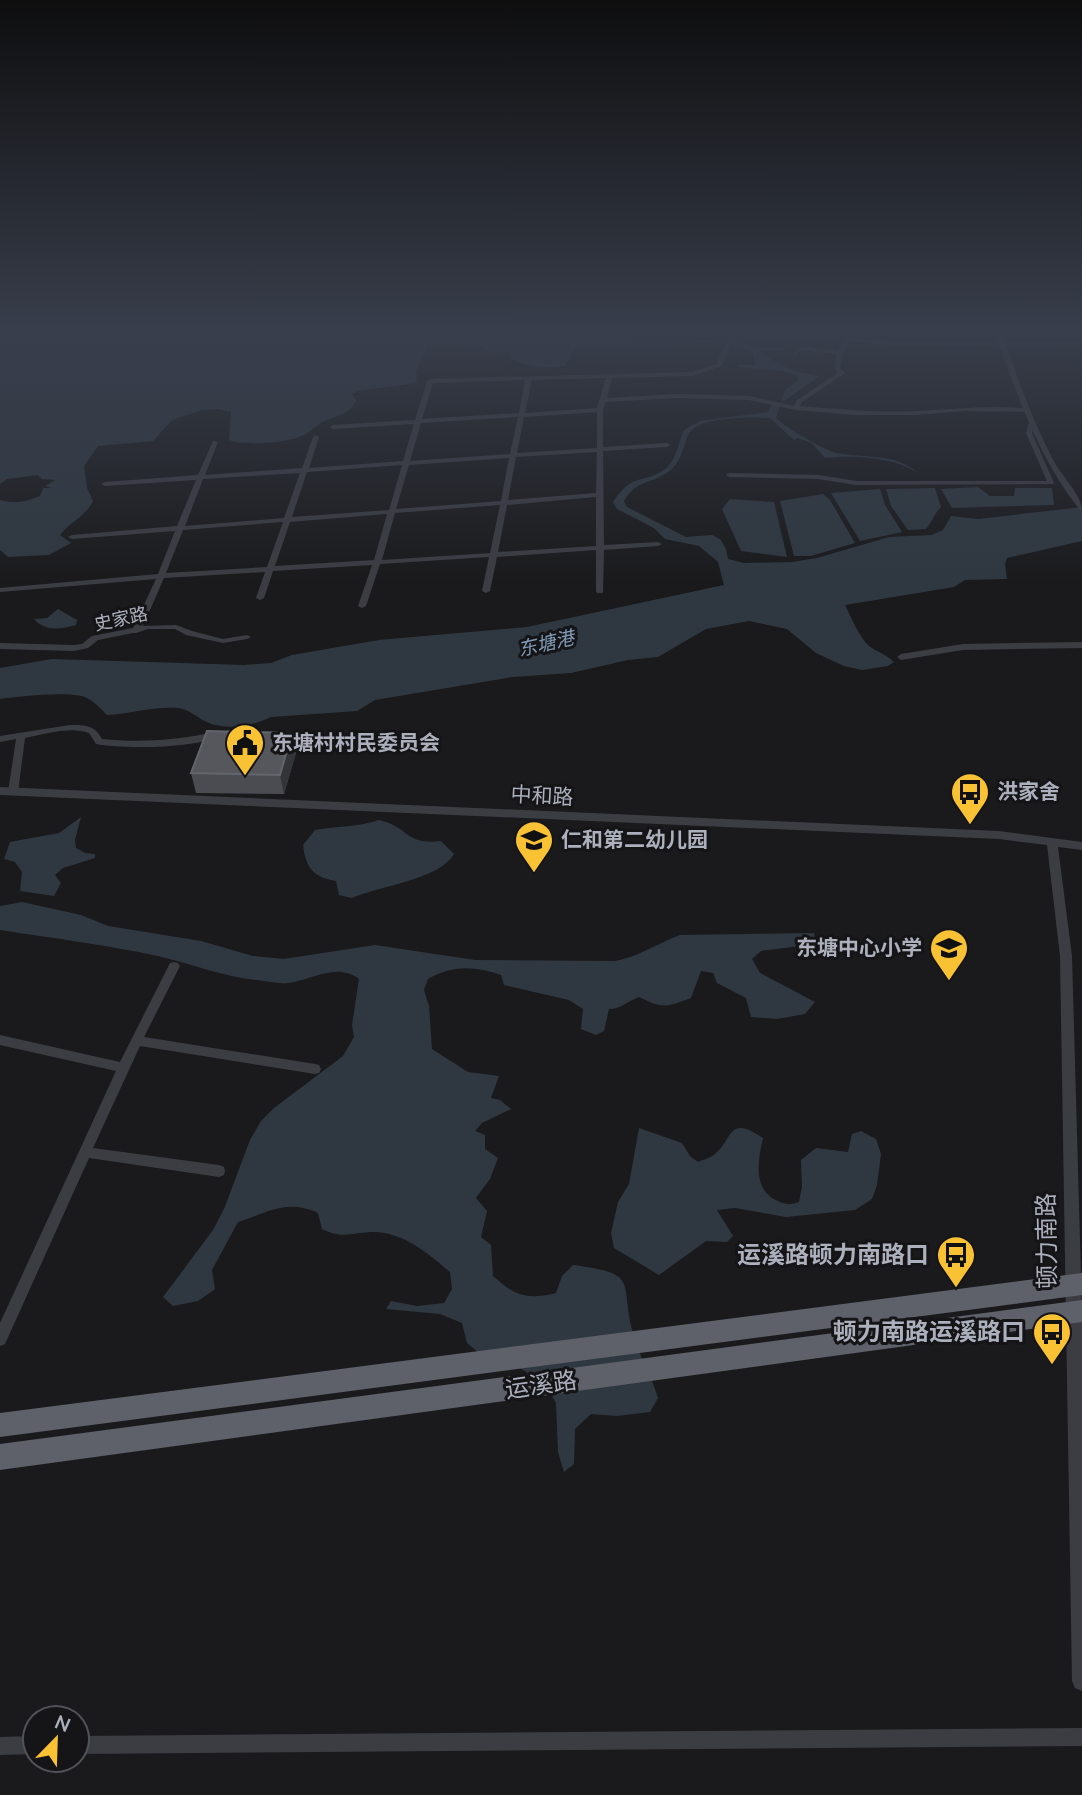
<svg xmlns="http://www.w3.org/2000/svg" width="1082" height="1795" viewBox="0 0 1082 1795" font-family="Lato,'Noto Sans SC',sans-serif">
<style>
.water{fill:#2f3841}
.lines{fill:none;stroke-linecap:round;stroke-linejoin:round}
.minor{fill:#3c3d43;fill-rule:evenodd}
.tertiary{fill:#3c3d43;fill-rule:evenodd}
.trunk{fill:#5e606a;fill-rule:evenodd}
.wall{fill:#4b4c51}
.shaded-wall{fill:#333437}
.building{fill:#56575d;stroke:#63656c;stroke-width:2}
.labels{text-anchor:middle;stroke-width:6;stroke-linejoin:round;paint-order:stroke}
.far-street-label{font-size:18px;fill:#acb0bc;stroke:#151517}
.far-water-label{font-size:19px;font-style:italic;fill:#829cb8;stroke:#151517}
.poi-label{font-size:21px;font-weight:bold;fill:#acb0bc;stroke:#151517;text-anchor:start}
.street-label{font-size:21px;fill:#acb0bc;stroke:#151517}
.near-street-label{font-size:24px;fill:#acb0bc;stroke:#151517}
.near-poi-label{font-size:24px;font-weight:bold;fill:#acb0bc;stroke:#151517;text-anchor:end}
</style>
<rect width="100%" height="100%" fill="#1a1a1c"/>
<path class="water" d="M0,330H350L372,332L370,330H622L623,338L629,340H730L756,347H785L784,350L760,351C779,367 796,372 820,376L781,403L776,418C785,427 825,451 837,453C867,459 895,452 919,474C895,457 854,455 825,458L812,443L798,438L794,440L770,418C752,417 697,416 688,435C683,448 680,464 668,472C650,485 637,479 624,501L627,507L686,537L712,535L720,539L726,549L728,559L744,563L792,562L817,558L889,537L931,535L943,530L951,516L978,519L1082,507V541L1007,558L1005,564L1007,579L965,580L954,587L845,605C851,617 859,637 869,646C877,652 886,654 894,662L888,666L862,670L844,666L816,653L787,629L749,621L706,629L658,657L628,660L571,673L513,677L375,700L357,711L271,717C253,726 225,731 207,722C197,718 189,709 178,708C153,706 131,714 107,715C101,709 94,701 85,697C68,691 20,696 0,699V668L52,659L244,665L271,663L292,655L379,640L527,627L724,585L718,562L699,546L665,539L654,528L617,509L613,502C633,472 640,485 664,470C677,461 678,442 684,430L700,421L768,412L771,406L781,403L785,390L798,380L797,376L783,371L738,367V365H756L752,352L728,345L707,343L641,346L584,344L575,348L565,366C547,368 527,368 511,358L510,353L486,351L483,347L442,343L428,346L416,371L417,383L358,391L352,394L356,400C349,415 341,414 327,420C318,423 312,431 304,435C289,443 245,446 229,440L231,412L218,409L202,410L172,420L153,441L98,446L84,466L87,488L93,501C86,516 71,521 60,535L71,543L49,555L8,557L0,550V500C16,504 25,502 40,496L43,488H52L45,486L55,480L42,479L38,475L7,479L0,484Z
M978,487L990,496H1014L1015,488H1052L1054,505L952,508L941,489Z
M935,488L941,507C934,514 932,522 926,529L908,530L891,506L886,489Z
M880,489L885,505L902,532L860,541L831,493Z
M823,494L830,500L855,543L811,556H794L780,501Z
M730,499L774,502L787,557L741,551L722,509Z
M58,609L77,620L76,625C61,629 45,632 34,619L47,618Z
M81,817L75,840L76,848L85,853L95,854V858L63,868L55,875L61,883L54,896L20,891L22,872L15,862L4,859L10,842L59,833Z
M379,820C408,826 406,846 441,841L454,854C439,880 378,886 352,898L339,895L336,881C313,877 306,868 303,845L315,830C336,826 359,827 379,820Z
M22,902L81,915L108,926L201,941L253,956L284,959L375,945L475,960L615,961C638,957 658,943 680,935L814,933L816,944L761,951L752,959L760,973L815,1002L805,1014L777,1019L751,1017L746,998L717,983L713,973L701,971L691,998C667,1007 663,1009 639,997C628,1001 621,1009 609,1009L604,1031L596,1035L581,1029L583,1009L569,1000L504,985L501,975C475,966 453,965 428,979L424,990L429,1006L432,1049L468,1072L499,1076L491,1098L500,1100L511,1109L482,1123L475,1131L485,1135V1149L498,1158L490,1179L476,1198L487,1211L481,1237L491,1245L493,1276C515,1296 527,1300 556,1293L562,1276L573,1265C643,1274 618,1282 634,1336C640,1358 652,1377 658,1398L650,1412L617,1416L591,1414L575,1429L574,1464L564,1472L558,1452L556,1403L544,1383L501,1356L478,1352L467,1343L462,1323L440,1314L386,1309L391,1301L417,1306L444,1303L452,1289L450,1272C428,1253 402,1231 371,1232C350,1233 342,1239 322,1229L318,1213C286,1199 270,1212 238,1222L212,1270L215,1289L198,1301L173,1306L163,1297L213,1230L224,1209L250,1140L261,1121L274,1108L343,1056L354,1037L352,1025L359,979C336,962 313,980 288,983C279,984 266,981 256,980C221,976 192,964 158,956C106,945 53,938 0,930V906Z
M639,1128L682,1143L690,1156L698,1162C702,1160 710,1158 714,1155C734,1139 727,1114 763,1138C758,1160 752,1190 778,1201C787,1205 790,1205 799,1202L802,1187L801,1160L816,1148L848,1152L852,1134L861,1131L876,1139L881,1154L877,1185L872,1199L855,1210L786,1217L735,1208L717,1210L733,1236L727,1242L706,1241L659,1275L614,1248L611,1233L618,1202L629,1184Z"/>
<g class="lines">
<path class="minor" d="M732,330H738L732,341H728Z
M844,330H850L851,338L894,342L1082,343V347L894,346L850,341L843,353L840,368L845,373L844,374L802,402L800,406C838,409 876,413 915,411C953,410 991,404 1029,409V411L1027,412L965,411L915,415H857L796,410L749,400L677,398L606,402L603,410V447L667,443L670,445L667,447L603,451L604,545L658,542L662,544L658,546L604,550L603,593H597L596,591V550L497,557L490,591L486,593L482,591L489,557L380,564L366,606L362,608L358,606L372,565L273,571L264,598L260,600L256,598L265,572L164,578L143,626L176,625L192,631L223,639L247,635L251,637L247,639L223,643L186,635L175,629H148L136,633H133L98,640L88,648L74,651L0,649V643L74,645L82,644L92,636L133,628L156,579L0,592V588L158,574L175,531L72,539L68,537L72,535L177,526L196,480L105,486L101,484L105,482L198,475L213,441L218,442L205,475L302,468L313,437L316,435L319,437L309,468L403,461L414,424L333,429L330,427L333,425L415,420L427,381L430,379L692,372L717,364L725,345L728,343L731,345L722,366L693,376L612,378L607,398L677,394L749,396L794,406L797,400L838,373L834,368L837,354L801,350L796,356L791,355L800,346L838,351L845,339ZM606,378L597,408L525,413L532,380ZM525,380L519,413L422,419L433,383ZM597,412V448L517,453L524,417ZM518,417L510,454L410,461L421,423ZM597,452L596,493L508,500L516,457ZM509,458L501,501L396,509L409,465ZM402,465L389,510L292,517L307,472ZM300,473L284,518L185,526L203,479ZM596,497V546L498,552L507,505ZM500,505L490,553L382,560L395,513ZM387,514L374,560L275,566L290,522ZM283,522L267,567L166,573L183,530Z
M1032,421L1035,423L1032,433L1054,483L1053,484L856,485L818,479L729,477L726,475L729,473L818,475L856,481H1047L1026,433L1029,423Z
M1082,642V648L963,650L901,660L897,657L901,654L963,644Z
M70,725C85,725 95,725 102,739C140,743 178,740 215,732L220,735C199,749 121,749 96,744L89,733C71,726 45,734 25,738L18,792L16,794H10L8,792L16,739L0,742V736Z
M174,962L178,963L180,966L144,1037L315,1064L319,1065L321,1069L319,1073L315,1074L140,1046L93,1148L219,1165L224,1167L225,1171L224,1175L219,1177L89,1158L5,1344L0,1346V1323L116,1071L0,1045V1035L120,1062L170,963Z
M1082,1728V1746L77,1754V1736Z
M35,1736V1754L0,1755V1737Z"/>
<path class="tertiary" d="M994,330H1000C1017,375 1032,421 1055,463C1062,476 1082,496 1082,510L1079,509C1037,455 1017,394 994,330Z
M0,787L999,831L1082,842V850L1058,847L1072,956L1082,1311V1691L1075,1688L1072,1681L1060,956L1047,845L999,839L0,795Z"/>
<path class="trunk" d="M1082,1273V1295L0,1437V1413Z
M1082,1300V1322L0,1470V1444Z"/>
</g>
<path class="wall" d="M292,733L296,753L284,794L196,793L191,773Z"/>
<path class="shaded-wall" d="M292,733L296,753L284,794L280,775Z"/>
<path class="building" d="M207,731L292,733L280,775L191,773Z"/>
<linearGradient id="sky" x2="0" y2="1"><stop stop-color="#0e0e0f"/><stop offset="0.57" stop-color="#383e4b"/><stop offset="1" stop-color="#383e4b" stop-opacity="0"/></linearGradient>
<rect width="1082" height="582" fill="url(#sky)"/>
<defs>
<symbol id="civic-pin" viewBox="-11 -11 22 30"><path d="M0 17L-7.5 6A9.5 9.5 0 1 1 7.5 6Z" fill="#f9c235" stroke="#151517"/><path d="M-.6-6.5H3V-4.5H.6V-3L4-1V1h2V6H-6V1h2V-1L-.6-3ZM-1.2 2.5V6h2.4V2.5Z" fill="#111"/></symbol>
<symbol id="bus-pin" viewBox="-11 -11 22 30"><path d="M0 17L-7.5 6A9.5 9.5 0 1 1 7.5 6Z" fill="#f9c235" stroke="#151517"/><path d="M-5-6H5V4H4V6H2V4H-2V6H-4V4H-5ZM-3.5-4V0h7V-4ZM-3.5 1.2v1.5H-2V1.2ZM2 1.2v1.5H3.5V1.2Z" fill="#111"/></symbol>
<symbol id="school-pin" viewBox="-11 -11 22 30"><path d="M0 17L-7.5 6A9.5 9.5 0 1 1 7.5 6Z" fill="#f9c235" stroke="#151517"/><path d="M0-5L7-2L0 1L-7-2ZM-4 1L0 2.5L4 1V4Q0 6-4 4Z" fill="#111"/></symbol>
</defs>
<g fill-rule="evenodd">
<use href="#civic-pin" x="223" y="721" width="44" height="60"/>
<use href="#bus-pin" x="948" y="770" width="44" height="60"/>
<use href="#school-pin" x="512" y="818" width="44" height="60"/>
<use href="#school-pin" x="927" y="926" width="44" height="60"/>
<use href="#bus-pin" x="934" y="1233" width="44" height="60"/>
<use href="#bus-pin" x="1030" y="1310" width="44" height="60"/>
</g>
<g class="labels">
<g class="far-street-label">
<text transform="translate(121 619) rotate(-12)" y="6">史家路</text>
</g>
<g class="far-water-label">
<text transform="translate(546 643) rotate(-13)" y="7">东塘港</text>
</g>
<g class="poi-label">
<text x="272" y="750">东塘村村民委员会</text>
<text x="997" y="799">洪家舍</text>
<text x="561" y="847">仁和第二幼儿园</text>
<text x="922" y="955" text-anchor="end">东塘中心小学</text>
</g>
<g class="street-label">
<text transform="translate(542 796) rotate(3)" y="7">中和路</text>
</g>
<g class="near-street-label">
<text transform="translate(1047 1241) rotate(-91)" y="8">顿力南路</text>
<text transform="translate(541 1385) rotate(-8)" y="8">运溪路</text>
</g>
<g class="near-poi-label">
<text x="929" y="1263">运溪路顿力南路口</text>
<text x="1025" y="1340">顿力南路运溪路口</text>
</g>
</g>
<g transform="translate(56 1739) rotate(23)"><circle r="33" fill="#151517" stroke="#515359" stroke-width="2"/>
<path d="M0-5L12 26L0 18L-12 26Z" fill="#f9c235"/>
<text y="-10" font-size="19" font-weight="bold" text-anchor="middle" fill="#acb0bc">N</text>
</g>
</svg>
